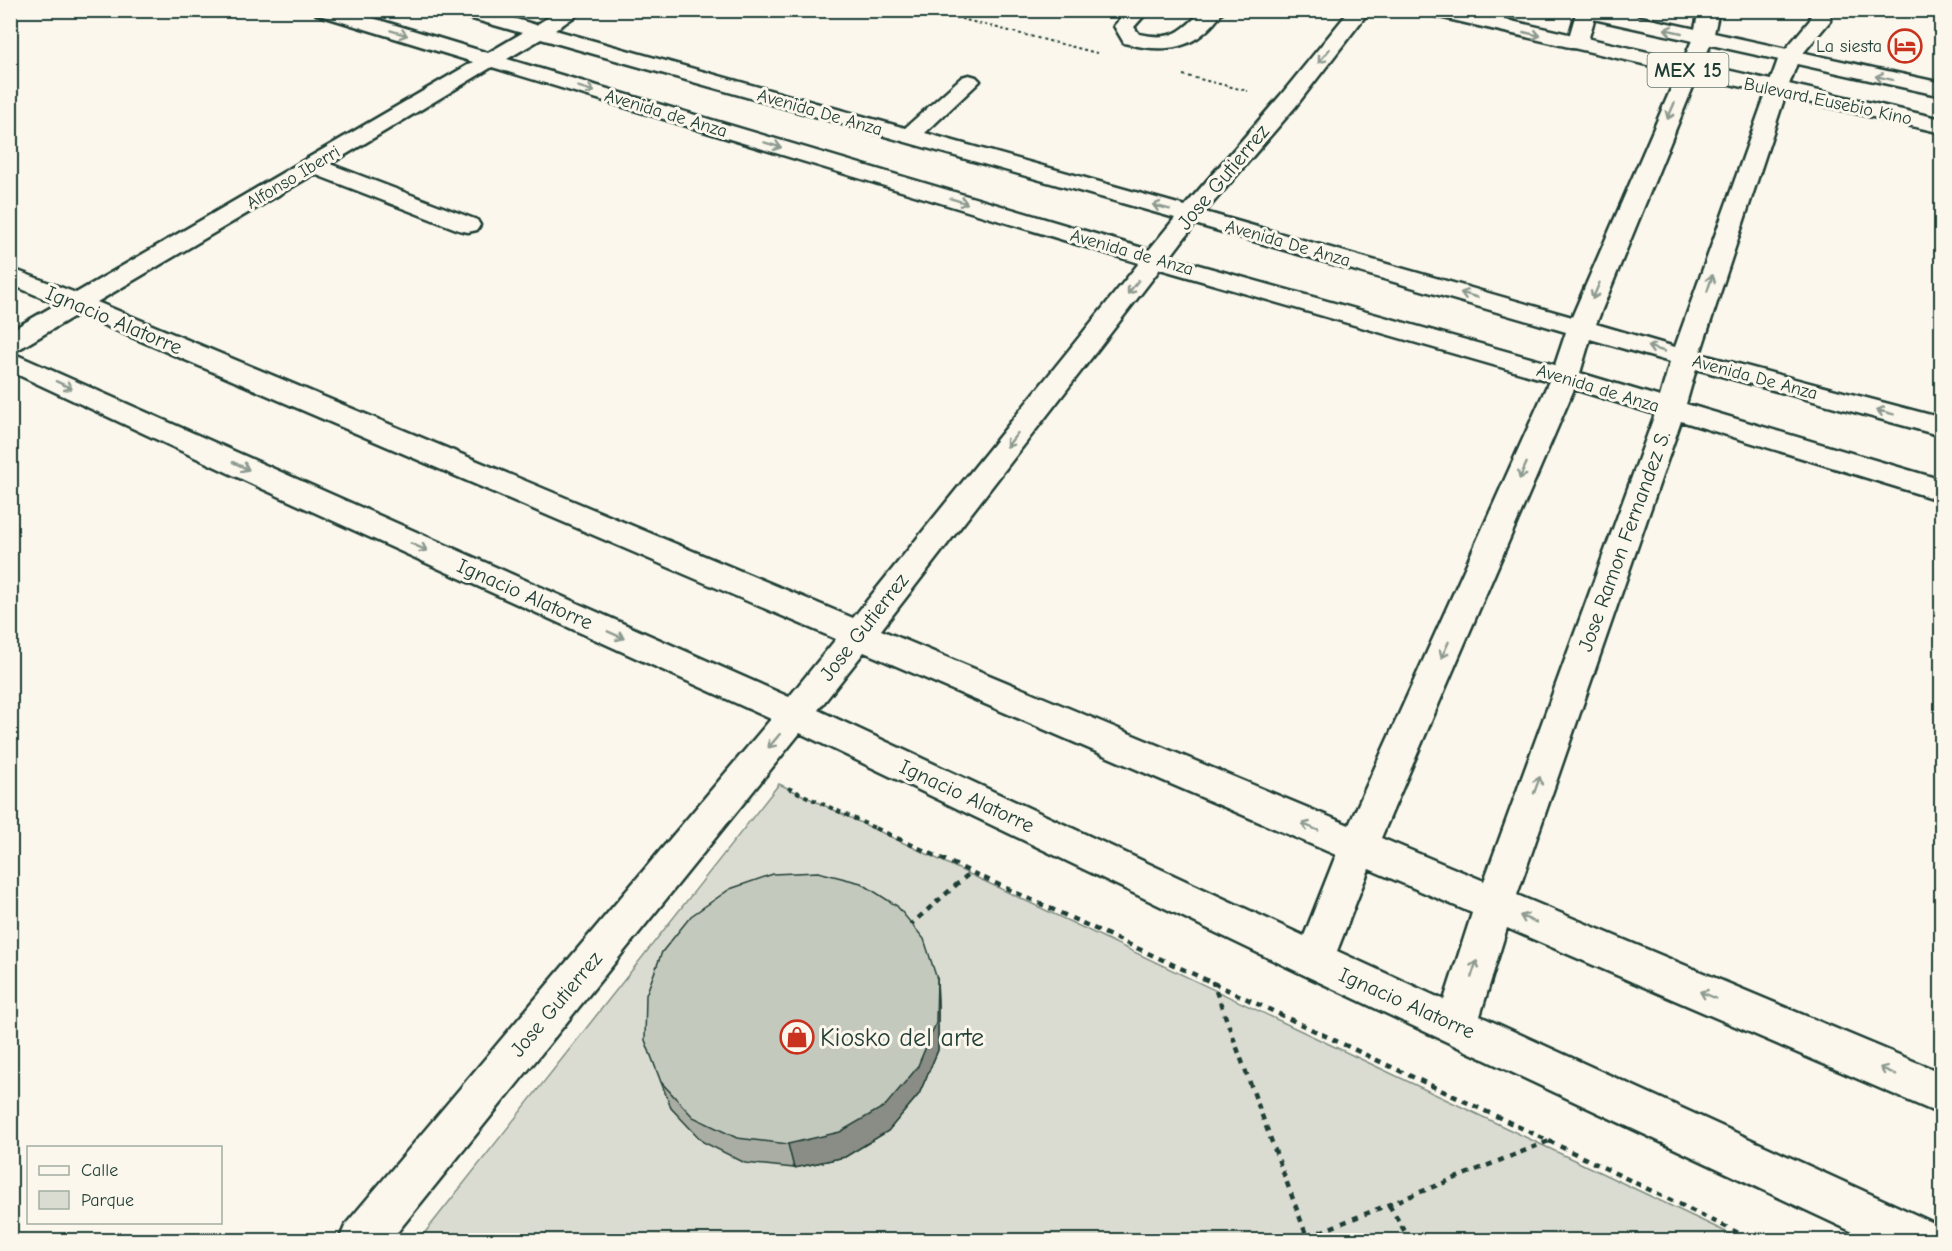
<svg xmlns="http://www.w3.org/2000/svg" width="1952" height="1251" viewBox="0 0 1952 1251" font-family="'Comic Neue',sans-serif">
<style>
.green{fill:#dbdcd1;stroke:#7d8c82;stroke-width:1.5}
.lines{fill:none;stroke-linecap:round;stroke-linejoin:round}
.minor-casing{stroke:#1f3d34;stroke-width:5}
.major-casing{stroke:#1f3d34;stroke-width:5}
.path-far2{stroke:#1f3d34;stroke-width:2;stroke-dasharray:3 3;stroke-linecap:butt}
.path-far1{stroke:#1f3d34;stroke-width:4;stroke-dasharray:4.5 4.5;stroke-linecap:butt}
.path{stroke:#1f3d34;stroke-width:4.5;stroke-dasharray:6 6;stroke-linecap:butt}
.minor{fill:#fbf7ec;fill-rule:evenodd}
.major{fill:#fbf7ec;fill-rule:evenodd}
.wall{fill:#a9ada3;stroke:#1f3d34;stroke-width:1.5}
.shaded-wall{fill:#898d85;stroke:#1f3d34;stroke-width:1.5}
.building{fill:#c4c9be;stroke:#1f3d34;stroke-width:1.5}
.oneway{stroke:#8d9a90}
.labels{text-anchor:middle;stroke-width:6;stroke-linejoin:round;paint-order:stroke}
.far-poi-label{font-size:18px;fill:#1f3d34;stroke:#fbf7ec;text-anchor:end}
.far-street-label{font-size:18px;fill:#1f3d34;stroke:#fbf7ec}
.shield{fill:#fbf7ec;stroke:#61756b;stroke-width:1.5}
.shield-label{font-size:20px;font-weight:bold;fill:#1f3d34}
.street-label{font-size:21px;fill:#1f3d34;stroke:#fbf7ec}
.near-poi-label{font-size:26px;fill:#1f3d34;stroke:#fbf7ec;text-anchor:start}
</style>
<rect width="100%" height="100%" fill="#fbf7ec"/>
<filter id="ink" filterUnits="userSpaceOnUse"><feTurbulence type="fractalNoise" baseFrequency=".0167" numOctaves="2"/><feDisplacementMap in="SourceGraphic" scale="12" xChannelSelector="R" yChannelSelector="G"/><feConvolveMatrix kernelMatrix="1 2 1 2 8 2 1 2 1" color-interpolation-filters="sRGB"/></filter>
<g filter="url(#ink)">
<path class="green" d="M779,784L1743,1240H419Z"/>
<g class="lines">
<defs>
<path id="minor" d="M314,10H346L488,53L522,33L455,14L453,10H486L536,25L560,10H584L555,30L905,128L962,77L969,75L976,77L980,81L976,85L925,133L1185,206L1280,96L1350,10H1370L1296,106L1205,212L1572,317L1693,38L1699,10H1719L1713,38L1596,324L1675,347L1779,57L1810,20L1811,10H1831L1830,21L1799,58L1787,90L1700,354L1942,418V436L1696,369L1686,404L1942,480V501L1681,421L1517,895L1942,1073V1115L1507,928L1480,1016L1936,1224L1942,1240H1870L1300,973L800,733L391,1240H339L346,1224L771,719L263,489L10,371V352L789,697L836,639L78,314L19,349L10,351V331L57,304L10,284V268L76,293L473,62L316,14ZM541,39L1175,218L1149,250L507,59ZM492,67L1139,263L853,618L97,302L314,174L459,230L468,232L477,230L480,225L477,220L330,164ZM1195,224L1566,332L1555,365L1170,257ZM1160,269L1549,381L1349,825L881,630ZM1590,339L1670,362L1660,397L1580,373ZM1574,389L1655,414L1484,881L1381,838ZM864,652L1336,855L1304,936L818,710ZM1369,869L1472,913L1444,1000L1337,951Z
M1128,10H1149L1134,27L1139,34C1172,41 1180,33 1203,10H1224C1197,50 1168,54 1124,43L1114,26Z
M1577,10H1597L1587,44L1584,48H1570L1567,44Z"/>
<path id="major" d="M1426,10H1463L1942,119V133L1435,16L1428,14Z
M1571,10H1609L1942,83V96L1580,16L1573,14Z"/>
</defs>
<use href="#minor" class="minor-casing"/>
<use href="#major" class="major-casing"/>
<path class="path-far2" d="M926,10L1097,53
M1183,75L1248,91"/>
<path class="path-far1" d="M788,788L879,830"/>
<path class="path" d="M875,828L1213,983
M909,926L971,872
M1213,983L1549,1141L1307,1237Z
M1549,1141L1753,1240
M1389,1205L1410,1240
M1306,1240L1307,1237"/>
<use href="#minor" class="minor"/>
<use href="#major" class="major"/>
</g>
<path class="wall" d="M937,979L938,1007V1050L919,1094L888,1131L845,1157L794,1168L745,1163L703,1142L671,1108L661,1082Z"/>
<path class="shaded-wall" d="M937,979L938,1007V1050L919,1094L888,1131L845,1157L794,1168L788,1144Z"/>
<path class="building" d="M818,872L861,883L897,906L924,939L937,979L936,1023L917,1068L885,1106L840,1132L788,1144L737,1138L693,1117L661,1082L645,1040L646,995L662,952L691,916L730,889L773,874Z"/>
<defs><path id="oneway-shaft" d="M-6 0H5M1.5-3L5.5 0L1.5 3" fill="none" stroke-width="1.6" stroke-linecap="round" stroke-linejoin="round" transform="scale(1.5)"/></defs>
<g class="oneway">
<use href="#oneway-shaft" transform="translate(1673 31) rotate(-167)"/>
<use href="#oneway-shaft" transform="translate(399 33) rotate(17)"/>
<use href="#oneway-shaft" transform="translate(1532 34) rotate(13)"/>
<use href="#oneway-shaft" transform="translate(1324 56) rotate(129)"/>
<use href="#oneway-shaft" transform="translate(1884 78) rotate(-168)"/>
<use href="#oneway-shaft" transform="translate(586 89) rotate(17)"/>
<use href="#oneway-shaft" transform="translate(1671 111) rotate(113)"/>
<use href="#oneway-shaft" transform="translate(773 145) rotate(17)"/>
<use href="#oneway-shaft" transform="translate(959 201) rotate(17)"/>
<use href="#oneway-shaft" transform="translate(1161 207) rotate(-165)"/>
<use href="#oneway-shaft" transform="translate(1710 283) rotate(-72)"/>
<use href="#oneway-shaft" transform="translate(1133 287) rotate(128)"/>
<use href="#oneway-shaft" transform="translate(1596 291) rotate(113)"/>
<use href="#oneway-shaft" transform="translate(1469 295) rotate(-164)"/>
<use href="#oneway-shaft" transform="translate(1656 349) rotate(-164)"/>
<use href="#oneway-shaft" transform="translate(64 385) rotate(25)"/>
<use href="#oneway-shaft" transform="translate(1885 412) rotate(-165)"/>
<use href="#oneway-shaft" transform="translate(1012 440) rotate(128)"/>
<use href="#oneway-shaft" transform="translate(241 466) rotate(25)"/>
<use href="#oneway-shaft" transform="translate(1523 471) rotate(114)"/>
<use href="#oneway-shaft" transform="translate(419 547) rotate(24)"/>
<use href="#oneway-shaft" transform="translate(616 635) rotate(24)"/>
<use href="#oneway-shaft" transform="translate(1445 650) rotate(114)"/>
<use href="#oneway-shaft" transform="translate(774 741) rotate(130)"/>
<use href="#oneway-shaft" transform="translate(1537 785) rotate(-70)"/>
<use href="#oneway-shaft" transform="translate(1310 827) rotate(-157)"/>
<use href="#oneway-shaft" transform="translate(1528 919) rotate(-157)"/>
<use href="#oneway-shaft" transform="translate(1474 969) rotate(-72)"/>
<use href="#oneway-shaft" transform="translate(1708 995) rotate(-157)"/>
<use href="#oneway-shaft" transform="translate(1888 1071) rotate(-157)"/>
</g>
</g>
<defs>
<symbol id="hotel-ring" viewBox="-11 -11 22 22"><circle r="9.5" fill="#fbf7ec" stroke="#c8321e" stroke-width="1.5"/><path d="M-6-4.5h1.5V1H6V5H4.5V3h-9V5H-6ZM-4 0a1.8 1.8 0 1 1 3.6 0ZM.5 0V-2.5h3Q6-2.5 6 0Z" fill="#c8321e"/></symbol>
<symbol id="shop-ring" viewBox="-11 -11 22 22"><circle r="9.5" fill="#fbf7ec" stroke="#c8321e" stroke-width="1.5"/><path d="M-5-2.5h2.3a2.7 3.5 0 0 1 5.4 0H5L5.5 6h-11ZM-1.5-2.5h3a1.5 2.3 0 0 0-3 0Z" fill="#c8321e"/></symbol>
</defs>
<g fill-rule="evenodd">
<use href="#hotel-ring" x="1886" y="27" width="38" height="38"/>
<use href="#shop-ring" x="778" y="1018" width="38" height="38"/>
</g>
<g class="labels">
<g class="far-poi-label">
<text x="1882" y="52">La siesta</text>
</g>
<g class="far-street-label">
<text transform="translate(1828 101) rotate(12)" y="6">Bulevard Eusebio Kino</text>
<text transform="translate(820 112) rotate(16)" y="6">Avenida De Anza</text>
<text transform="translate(666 113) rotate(17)" y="6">Avenida de Anza</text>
<text transform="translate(293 177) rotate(-31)" y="6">Alfonso Iberri</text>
<text transform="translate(1288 243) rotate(16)" y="6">Avenida De Anza</text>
<text transform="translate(1132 252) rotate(16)" y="6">Avenida de Anza</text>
<text transform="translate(1755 377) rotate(15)" y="6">Avenida De Anza</text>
<text transform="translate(1598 388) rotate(17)" y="6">Avenida de Anza</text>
</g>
<rect class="shield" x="1647.5" y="53" width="81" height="34" rx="4.5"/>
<g class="shield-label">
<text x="1688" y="77">MEX 15</text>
</g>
<g class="street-label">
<text transform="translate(1223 177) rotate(-50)" y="7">Jose Gutierrez</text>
<text transform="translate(114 320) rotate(23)" y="7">Ignacio Alatorre</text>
<text transform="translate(1624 541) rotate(-70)" y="7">Jose Ramon Fernandez S.</text>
<text transform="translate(525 594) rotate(24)" y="7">Ignacio Alatorre</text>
<text transform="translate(864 627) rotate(-52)" y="7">Jose Gutierrez</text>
<text transform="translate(967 796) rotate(25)" y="7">Ignacio Alatorre</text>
<text transform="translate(1407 1003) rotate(24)" y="7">Ignacio Alatorre</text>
<text transform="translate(556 1004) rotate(-50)" y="7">Jose Gutierrez</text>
</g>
<g class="near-poi-label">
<text x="820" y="1046">Kiosko del arte</text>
</g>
</g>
<rect width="1952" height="1251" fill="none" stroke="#fbf7ec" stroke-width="36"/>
<rect x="18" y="18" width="1916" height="1215" fill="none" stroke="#1f3d34" stroke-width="2" filter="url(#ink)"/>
<rect x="27" y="1146" width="195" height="78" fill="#fbf7ec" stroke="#a3ada2" stroke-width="1.5"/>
<rect x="39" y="1166" width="30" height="9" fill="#fbf7ec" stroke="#a3ada2" stroke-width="1.5"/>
<text x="81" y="1176" font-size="18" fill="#1f3d34">Calle</text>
<rect x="39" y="1191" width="30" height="18" fill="#dbdcd1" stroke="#a3ada2" stroke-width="1.5"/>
<text x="81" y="1206" font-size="18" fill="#1f3d34">Parque</text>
</svg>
